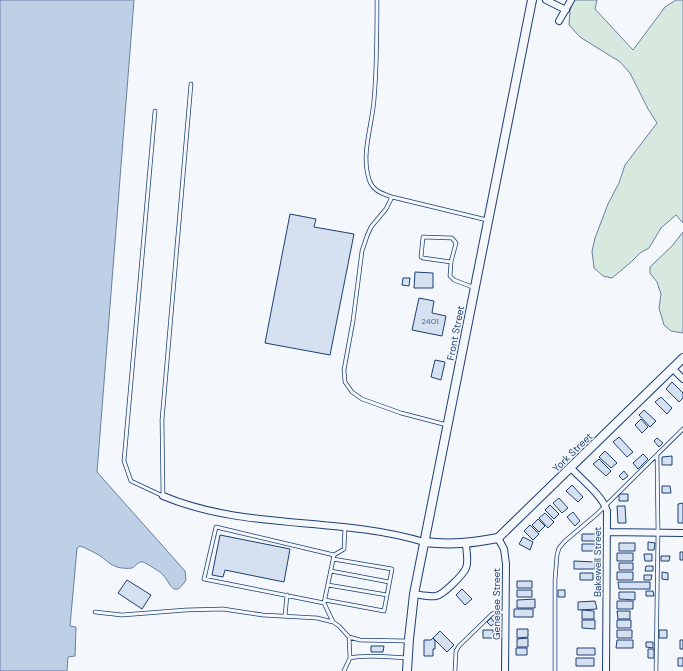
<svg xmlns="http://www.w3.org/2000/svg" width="683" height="671" viewBox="0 0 683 671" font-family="'DM Sans',sans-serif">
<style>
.green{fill:#d7e8df;stroke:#687fa3}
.water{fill:#bed0e5;stroke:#687fa3}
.building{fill:#d5e0f0;stroke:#1d3f73}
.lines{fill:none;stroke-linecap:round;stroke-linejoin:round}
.service-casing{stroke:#1d3f73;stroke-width:4.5}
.minor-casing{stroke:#1d3f73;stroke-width:8}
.tertiary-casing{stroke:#1d3f73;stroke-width:10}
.service{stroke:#f4f7fb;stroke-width:3}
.minor{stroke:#f4f7fb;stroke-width:6}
.tertiary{stroke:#f4f7fb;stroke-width:8}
.labels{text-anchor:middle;stroke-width:3;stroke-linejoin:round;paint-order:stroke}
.number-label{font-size:8px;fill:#4b6792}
.street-label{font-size:10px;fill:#1d3f73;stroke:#f4f7fb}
</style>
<rect width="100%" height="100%" fill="#f4f7fb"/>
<path class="green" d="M573,0H597L595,9L633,50L665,7L676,0H683V223L676,215L661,228L649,248L640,253L630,263L612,278L603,276L594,268L592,251L595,238L608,204L619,183L625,165L657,123L648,109L630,73L619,61L612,57L580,37L569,25L570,11Z
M683,232V333L671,331L664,325L659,308L661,294L657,282L650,273V267L672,246Z"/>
<path class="water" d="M0,0H134L97,472L185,571L186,580C173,600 171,583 163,575C161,572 146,563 143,562C138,561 136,566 132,568C128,569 121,568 117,567C110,565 105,559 99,555C93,552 86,548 80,546L77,548L70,626L76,627L75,656L68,657L67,671H0Z"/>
<path class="building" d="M290,214L316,219L314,227L354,234L330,355L265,343Z
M415,272L433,273V288H414Z
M403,278H410L409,286L402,285Z
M419,298L434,301L432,313L446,316L442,336L412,330Z
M435,360L445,362L441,380L431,377Z
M672,382L683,393V398L679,402L666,389Z
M661,397L672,408L667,414L655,402Z
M644,410L656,421L650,427L639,415Z
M641,419L648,427L642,433L635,425Z
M619,437L633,452L627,457L613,442Z
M657,438L663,443L659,447L654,441Z
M605,451L617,463L611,468L599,457Z
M643,454L648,459L638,469L633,463Z
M672,456V465H662V457Z
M599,459L611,471L606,476L593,464Z
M624,471L628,476L623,480L619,476Z
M572,485L583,497L578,502L566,491Z
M662,486H670L671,493H662Z
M619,494H628V501H619Z
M559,498L568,508L562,513L553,503Z
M683,503V523H678V504Z
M550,505L559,514L554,519L545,510Z
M617,506H625L626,523H618Z
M573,512L580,521L575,526L567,517Z
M545,513L554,522L548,528L539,518Z
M538,519L545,526L539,532L532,525Z
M530,525L539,534L533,540L524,531Z
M582,534H596V541H582Z
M220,535L290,549L284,582L225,570L223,577L212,575Z
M523,537L533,542L530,550L519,544Z
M648,542L655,543L654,550H648Z
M619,543H635V551H619Z
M582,544H595V551H582Z
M680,552H683V560H680Z
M617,553H633V561H617Z
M644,554H652V561H645Z
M661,556H670L669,561H661Z
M574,561L595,562V569H574Z
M619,563H633V570H619Z
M646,566H653V571H645Z
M617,572H633V580H617Z
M662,572L668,573V580L662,579Z
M580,573H593V580H580Z
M644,575H652L651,580H644Z
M127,580L151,595L142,609L118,593Z
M517,581H532V588H517Z
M618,582H650V589H619Z
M462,589L472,599L465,605L456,595Z
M517,590H532V597H517Z
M558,590H565V597H558Z
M646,591H653L654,596H646Z
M619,592H635V600L619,599Z
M535,599V608H517V600Z
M595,601L597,609L578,610V602Z
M617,601H633V609H617Z
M514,609H533V617H514Z
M582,610L594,611V619H582Z
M617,611H630V619H618Z
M491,618L495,623L491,626L487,622Z
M582,620H595V629L582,628Z
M617,620H631V628H617Z
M517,629H528V637L517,638Z
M483,630H493V638H483Z
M617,630H632V638H617Z
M659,630H667V638H659Z
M440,631L454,645L447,652L433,638Z
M433,638L435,641V649H433V656H424V640H431Z
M528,638V647H517V639Z
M617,640H633V648H616Z
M680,640H683V649H680Z
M646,642H653V648L646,647Z
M371,646H384L383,652H371Z
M516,648H527V655H516Z
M577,648H595V655H577Z
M648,649H654V658H648Z
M576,658H594V666H576Z
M678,658H683V666H678Z"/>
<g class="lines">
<defs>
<path id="service" d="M377,0C377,34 377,67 374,100C372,127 360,156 370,182C374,191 383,194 392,197L487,220
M155,111L124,461L131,481L163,496L162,420L191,84
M392,197L386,209L371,227L367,236L362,251L353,321L344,370L345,382L352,392L362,399L401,413L447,425
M451,262L423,258L421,257L423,237L452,238L456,243L451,262L450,276L454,280L475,288
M334,555L216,527L204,579L324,603L334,555L344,549L345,527
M331,571L389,582
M328,585L387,595
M325,600L384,611L392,569L333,559
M324,603L333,622
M95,612L122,615L186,610L223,609L263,615L317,618L333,622L339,626L349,637L360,640L407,641
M285,616L287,595
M350,658C364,654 392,657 408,658
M344,671L350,658L349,637
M455,671L456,651L459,646L492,614L498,612H506
M555,671V580L557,555L559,548L565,541L597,514L683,429
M656,671L658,532L657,455"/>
<path id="minor" d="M546,0L566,10
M559,21L571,0
M672,368L683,379
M571,468C581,479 603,496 607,511L606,671
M163,496C247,531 338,516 424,542
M607,532L683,533
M498,538L504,549L506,564L505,671
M414,594C421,595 430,597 436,596C443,595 463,575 466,568C469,561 466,551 466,543"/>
<path id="tertiary" d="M424,542C451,545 472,543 498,538L683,358
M407,671L409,639L414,594L532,0"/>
</defs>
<use href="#service" class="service-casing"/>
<use href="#minor" class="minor-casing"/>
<use href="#tertiary" class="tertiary-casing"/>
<use href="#service" class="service"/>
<use href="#minor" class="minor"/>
<use href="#tertiary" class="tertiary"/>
</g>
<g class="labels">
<g class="number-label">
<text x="430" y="324">2401</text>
</g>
<g class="street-label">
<text transform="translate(455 333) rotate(-79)" y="4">Front Street</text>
<text transform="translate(572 452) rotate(-44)" y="4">York Street</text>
<text transform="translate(597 562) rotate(-90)" y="4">Bakewell Street</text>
<text transform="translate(496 604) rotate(-90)" y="4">Genesee Street</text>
</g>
</g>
</svg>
